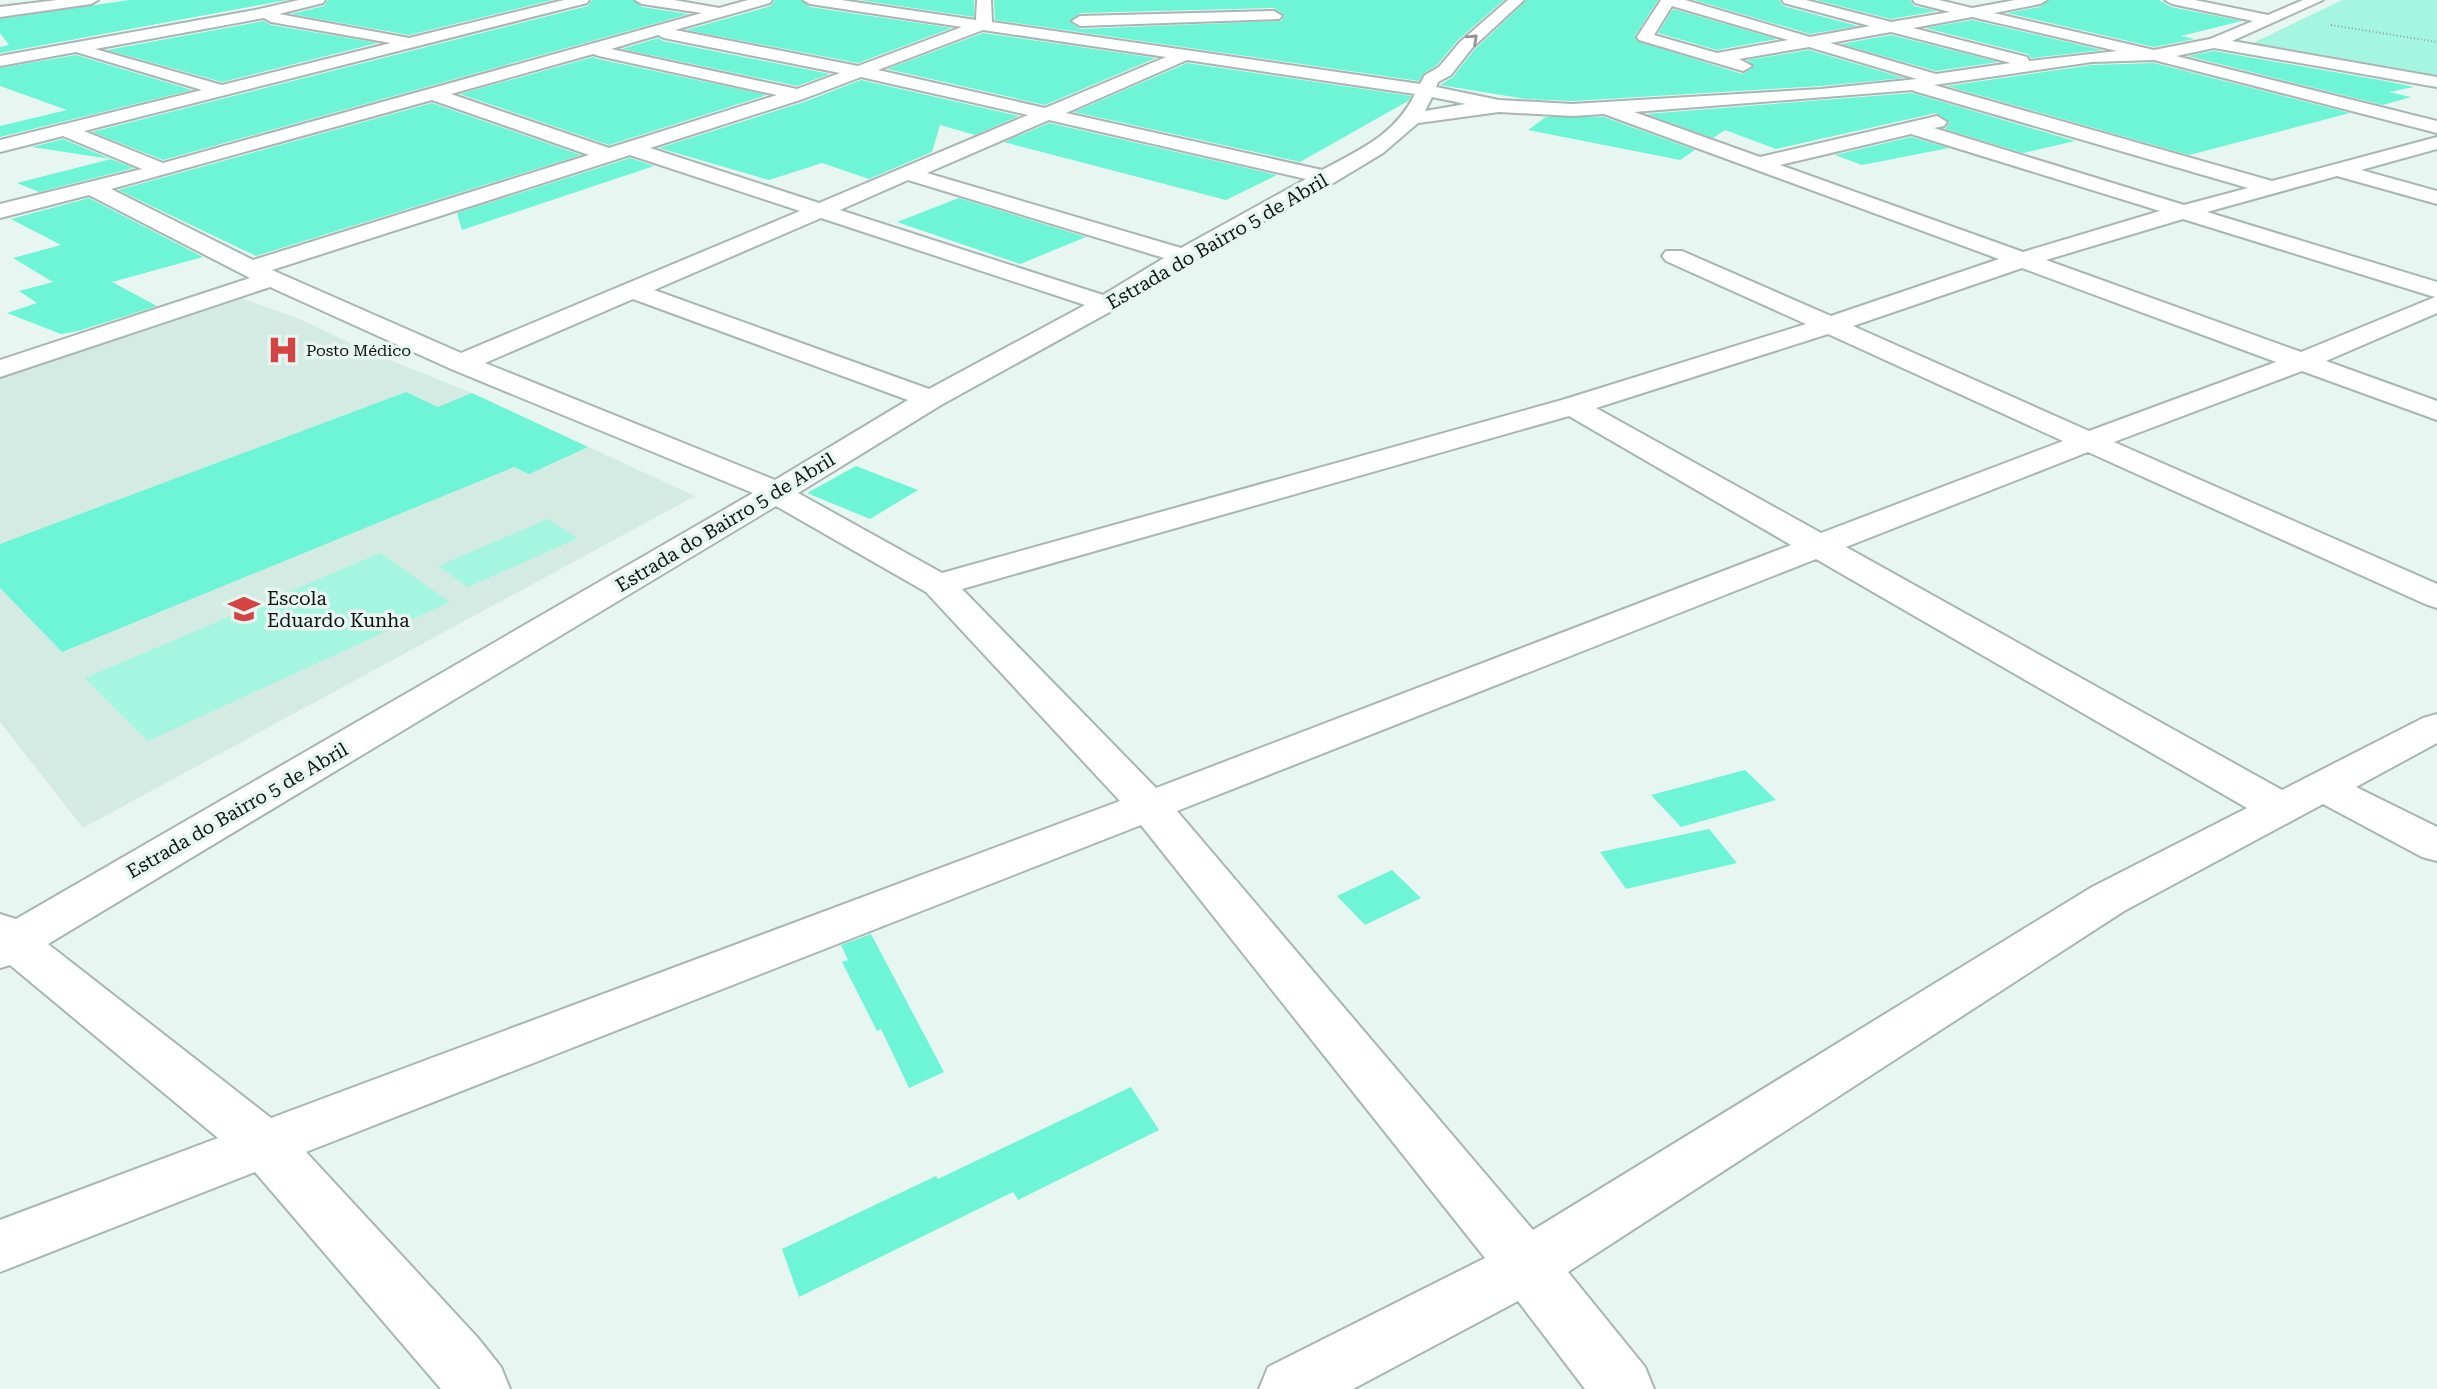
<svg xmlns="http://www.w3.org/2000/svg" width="2437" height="1389" viewBox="0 0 2437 1389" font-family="'Roboto Serif',serif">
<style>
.built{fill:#d4ebe4}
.green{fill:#a4f6e0}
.building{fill:#6df5d5;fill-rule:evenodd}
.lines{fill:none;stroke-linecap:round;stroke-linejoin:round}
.minor-casing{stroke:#a8b5b1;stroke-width:4}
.path{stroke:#939d9a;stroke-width:2;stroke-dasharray:1 2.5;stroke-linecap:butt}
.minor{fill:#fff;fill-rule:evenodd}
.oneway{stroke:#939594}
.labels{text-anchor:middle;stroke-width:7;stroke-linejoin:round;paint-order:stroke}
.far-poi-label{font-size:16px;fill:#0f1312;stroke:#e8f6f2;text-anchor:start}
.street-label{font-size:19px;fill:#0f1312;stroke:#e8f6f2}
.poi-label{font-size:19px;fill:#0f1312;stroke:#e8f6f2;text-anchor:start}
</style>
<rect width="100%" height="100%" fill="#e8f6f2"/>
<path class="built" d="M239,297L302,320L360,348L472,393L695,496L83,828L0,722V378Z"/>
<path class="green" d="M2342,0H2437V75L2253,43Z
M548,519L578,538L468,587L438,566Z
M380,553L450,602L148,741L85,678Z"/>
<path class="building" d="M129,0H287L0,53V47L9,45L0,33V19Z
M328,0H553L409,35L291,14L324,6Z
M592,0H633L642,7L689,14L163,160L92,132L588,6Z
M775,0H801L810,7L952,28L858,63L686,30L771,6Z
M859,0H974V17Z
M994,0H1504L1458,40L1437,65L1424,73L1419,81L995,20ZM1274,8L1285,16L1281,21L1080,29L1070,22L1080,13Z
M1527,0H1658L1635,36L1637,41L1742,74L1754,67L1747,60L1809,50L1904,78L1821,86L1572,101L1526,99L1440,85L1453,77L1474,50Z
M1694,0H1779L1783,6L1858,26L1810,34Z
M1816,0H1910L1914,6L1937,11L1891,19Z
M2049,0H2159L2171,7L2242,21L2181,36L2195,39L2154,47L2007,13L2040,7Z
M1673,9L1777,39L1717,50L1658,33Z
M1972,20L2102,50L2031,58L2028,54L1925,28Z
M264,21L271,25L378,43L222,82L107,50Z
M983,33L1156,58L1045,105L887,69Z
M1891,35L1998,62L1936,71L1841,44Z
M658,38L663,41L830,74L797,86L622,49Z
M2214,51L2391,82L2414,87L2389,92L2411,97L2383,105L2188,56Z
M76,55L192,90L0,137V126L67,110L0,86V68Z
M593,57L598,59L767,95L609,145L460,94Z
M1187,63L1411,96L1408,101L1300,162L1074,112Z
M2154,63L2350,113L2189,155L1947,86L2092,65Z
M861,80L1019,116L975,135L940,125L932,152L869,179L822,163L769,180L659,148L804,102Z
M1912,93L2075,141L2023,153L1945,129L1950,122L1936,113L1776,149L1725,130L1713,138L1646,114Z
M432,103L581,155L256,256L118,190Z
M1546,117H1604L1695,150L1680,160L1528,130Z
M1049,123L1277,175L1226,200L1004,142Z
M1911,137L1949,148L1862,165L1835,155Z
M63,139L111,159L32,147Z
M630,158L654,166L462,230L457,213Z
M111,159L134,168L39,192L17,183Z
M89,198L203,257L112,282L157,306L78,331L61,334L7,313L37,303L19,291L53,282L13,258L61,245L11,219Z
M959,198L1086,237L1020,264L897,222Z
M406,392L438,407L472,393L588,447L529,474L514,467L62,652L0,588V544Z
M856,466L918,490L870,519L807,493Z
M1745,770L1776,800L1681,827L1651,795Z
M1709,829L1737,863L1626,889L1600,852Z
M1392,870L1421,898L1365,925L1337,896Z
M871,934L944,1072L909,1088L881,1029L877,1031L842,962L848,960L841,945Z
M1131,1087L1159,1130L1018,1200L1013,1192L799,1297L782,1249L936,1176L938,1179Z"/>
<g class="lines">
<defs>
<path id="minor" d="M57,0H98L91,4L0,17V7Z
M299,0H325L323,3L279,14L409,38L564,0H589L587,3L84,131L163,163L702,13L642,4L635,0H674L719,8L748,0H772L770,3L675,30L858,66L962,27L810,4L803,0H841L976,20L977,0H991L992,22L1420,84L1425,75L1439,67L1460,42L1508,0H1524L1472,48L1451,75L1438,82L1436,87L1499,100L1572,104L1821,89L1917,79L1809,47L1739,59L1752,66L1743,71L1639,40L1637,37L1661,0H1685L1810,37L1870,26L1784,3L1782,0H1806L1891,22L1950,12L1915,3L1913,0H1939L1972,8L2015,0H2047L2040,4L1994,13L2154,50L2210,39L2253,21L2172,4L2165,0H2195L2268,15L2303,0H2323L2232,41L2437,77V87L2214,48L2176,56L2437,121V133L2154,60L2092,62L1934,85L2272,181L2437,137V149L2361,170L2437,191V204L2337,176L2207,212L2437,282V313L2326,361L2437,401V420L2302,371L2114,442L2437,584V608L2425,604L2088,452L1846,547L2282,790L2423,718L2437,714V743L2356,787L2437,827V861L2422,857L2323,804L2124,911L1568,1272L1645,1367L1654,1389H1585L1518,1301L1353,1389H1259L1268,1367L1485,1258L1141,825L306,1152L478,1338L501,1367L510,1389H441L255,1172L0,1272V1220L218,1138L10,965L0,968V914L16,919L753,493L451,369L270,287L0,377V360L250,278L89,195L0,218V204L142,169L63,136L0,152V140L202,90L76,52L0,66V56L255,10ZM1672,6L1788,40L1717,53L1654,35ZM1972,17L2117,51L2029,61L2027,57L1913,28ZM264,18L271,22L391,43L222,85L95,49ZM983,30L1166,57L1045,108L878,70ZM1891,32L2011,63L1936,74L1830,43ZM658,35L664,38L840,73L797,89L611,49ZM593,54L599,56L777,95L609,148L451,94ZM1187,60L1415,94C1395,135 1361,149 1322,170L1066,113ZM861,77L1028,115L819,203L650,148L803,99ZM1913,90L1914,91L2248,188L2184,205L1934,128L1944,126L1947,122L1937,116L1760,157L1634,112ZM1432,97L1466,104L1425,111ZM432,100L589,155L253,260L111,189ZM1499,112L1572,116L1604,114L1999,259L1831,316L1682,251H1666L1662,256L1666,261L1806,324L1562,400L942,573L798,493L941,405L1115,309L1191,261L1335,182L1383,153L1418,123ZM1049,120L1306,179L1181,248L927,173ZM1911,134L2160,211L2023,252L1780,165ZM630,155L800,211L461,353L272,270ZM908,180L1164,258L1103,295L840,210ZM821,218L1085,305L929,389L654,290ZM2183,219L2428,295L2435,297L2301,352L2046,260ZM2022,268L2276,362L2089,431L1853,326ZM633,299L908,400L775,480L485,363ZM1828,334L2063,441L1821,533L1596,408ZM1569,416L1791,545L1156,788L962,589ZM776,506L926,592L1120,801L271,1118L48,944ZM1816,559L2247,808L2092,887L1533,1230L1177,811Z
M1274,11L1282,16L1279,19L1080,26L1072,21L1080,16Z"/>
</defs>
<use href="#minor" class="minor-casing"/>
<path class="path" d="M2331,25L2437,42"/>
<use href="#minor" class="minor"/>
</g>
<defs><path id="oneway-chevron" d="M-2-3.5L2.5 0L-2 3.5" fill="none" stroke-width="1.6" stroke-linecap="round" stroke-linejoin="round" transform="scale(1.75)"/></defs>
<use class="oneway" href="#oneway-chevron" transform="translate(1473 39) rotate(-43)"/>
<defs>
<symbol id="hospital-bare" viewBox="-9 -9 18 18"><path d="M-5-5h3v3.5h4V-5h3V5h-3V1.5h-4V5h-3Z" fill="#d34442" stroke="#e8f6f2" stroke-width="2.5" paint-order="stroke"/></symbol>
<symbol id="school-bare" viewBox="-9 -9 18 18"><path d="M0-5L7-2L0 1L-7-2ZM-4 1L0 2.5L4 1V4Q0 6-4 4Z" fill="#d34442" stroke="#e8f6f2" stroke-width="2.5" paint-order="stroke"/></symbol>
</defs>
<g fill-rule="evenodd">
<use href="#hospital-bare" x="261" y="328" width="44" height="44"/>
<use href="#school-bare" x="222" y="587" width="44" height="44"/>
</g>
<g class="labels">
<g class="far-poi-label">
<text x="306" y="356">Posto Médico</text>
</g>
<g class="street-label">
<text transform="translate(1217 241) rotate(-30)" y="7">Estrada do Bairro 5 de Abril</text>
<text transform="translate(725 522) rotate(-31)" y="7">Estrada do Bairro 5 de Abril</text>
<text transform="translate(237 810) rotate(-30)" y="7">Estrada do Bairro 5 de Abril</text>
</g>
<g class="poi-label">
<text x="267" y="605">Escola<tspan x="267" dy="22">Eduardo Kunha</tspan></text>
</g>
</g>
</svg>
